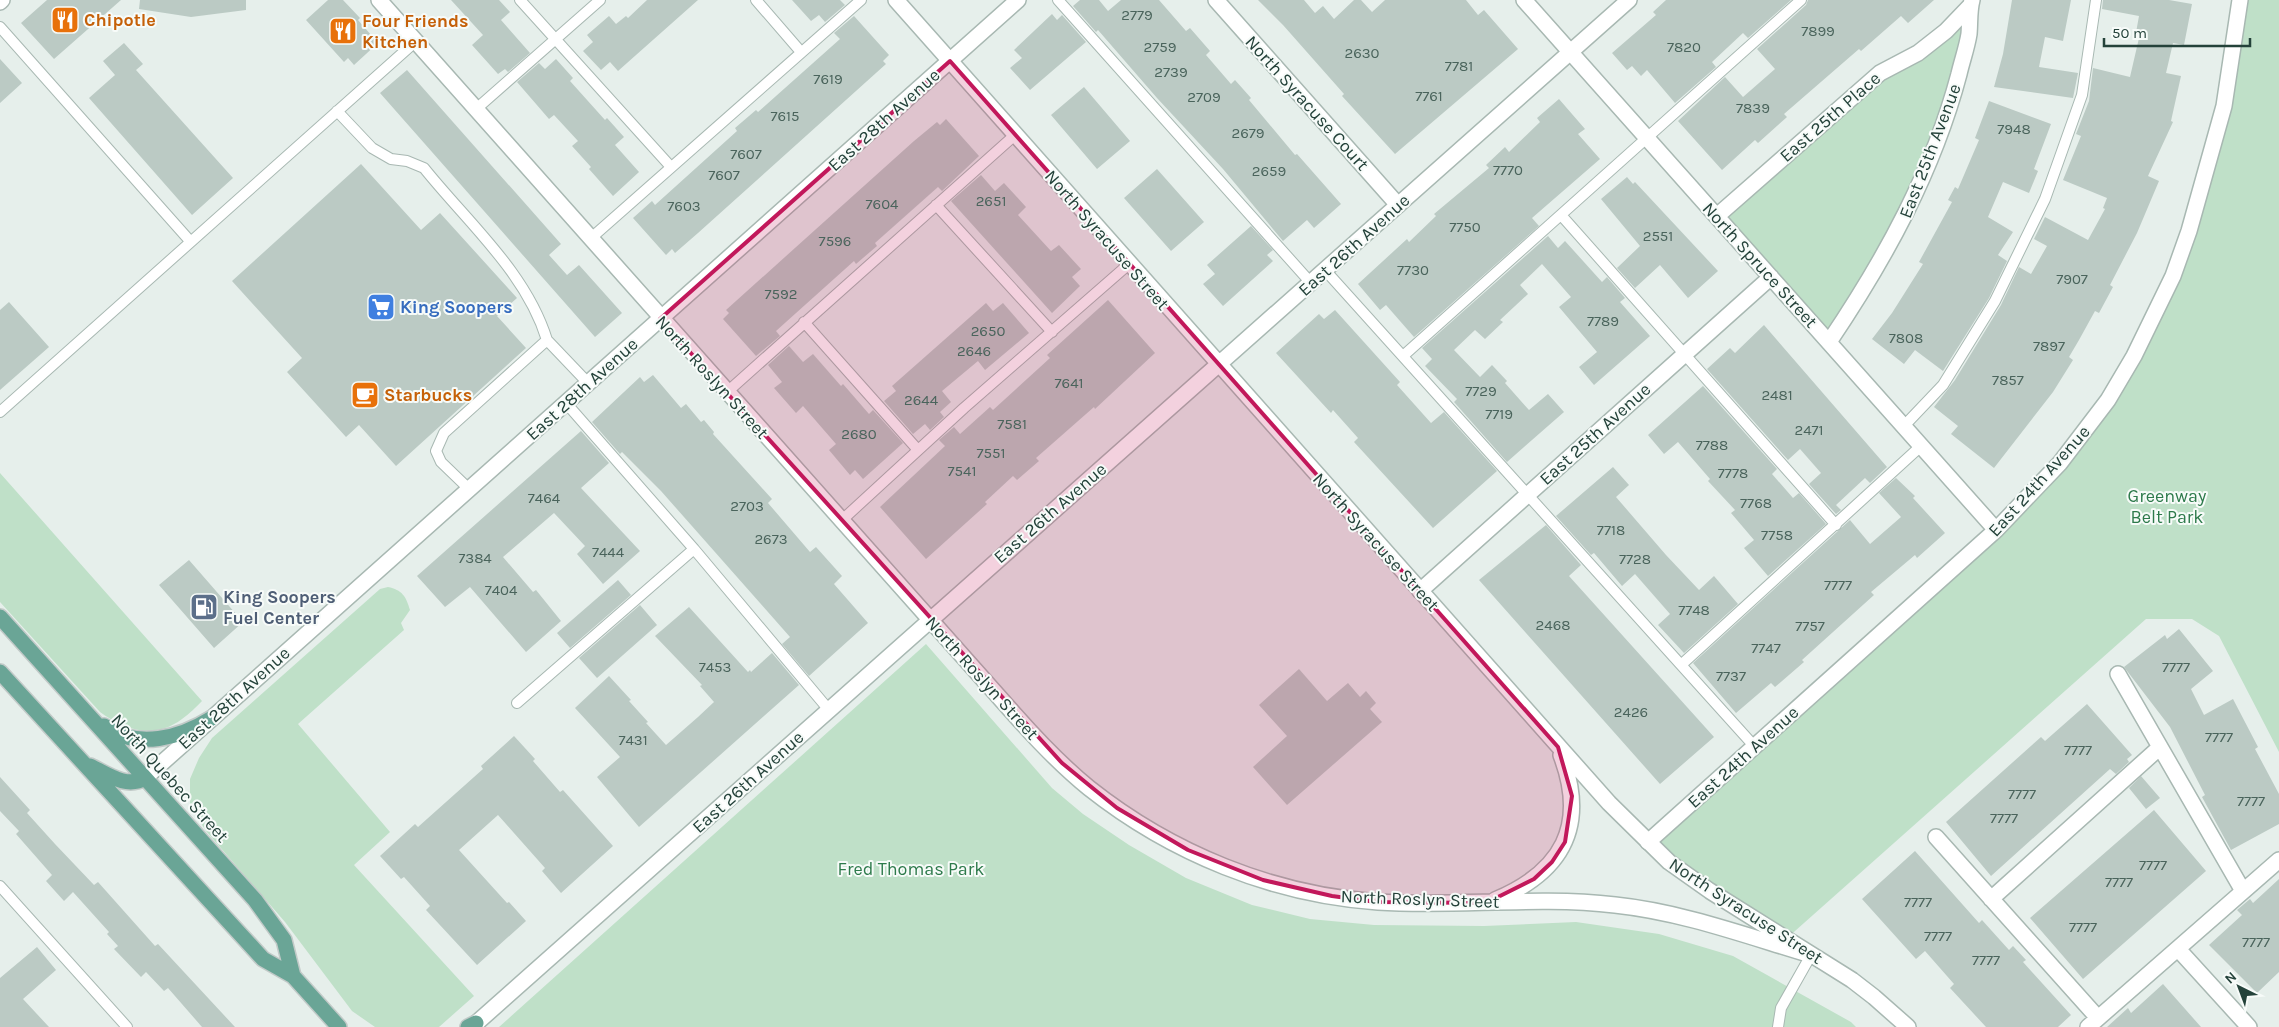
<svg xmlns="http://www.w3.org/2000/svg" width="2279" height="1027" viewBox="0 0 2279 1027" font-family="Karla,sans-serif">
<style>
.green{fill:#bfe0c8}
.building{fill:#bbcac4}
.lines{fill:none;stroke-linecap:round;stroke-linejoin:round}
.service-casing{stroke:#a8b8b2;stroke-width:12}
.minor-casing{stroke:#a8b8b2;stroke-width:18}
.tertiary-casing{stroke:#a8b8b2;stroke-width:18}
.primary-casing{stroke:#c2cac8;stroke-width:18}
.service{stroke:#fff;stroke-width:10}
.minor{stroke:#fff;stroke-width:15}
.tertiary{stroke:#fff;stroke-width:15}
.primary{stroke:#6aa596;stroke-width:15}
.marked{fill:#c2185b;fill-opacity:0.2;stroke:#c2185b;stroke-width:4;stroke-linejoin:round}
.labels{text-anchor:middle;stroke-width:4;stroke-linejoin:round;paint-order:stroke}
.number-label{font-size:15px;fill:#4a645c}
.food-label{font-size:18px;font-weight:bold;fill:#c56008;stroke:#f7fbf9;text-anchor:start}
.street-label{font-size:18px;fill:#24423a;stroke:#f7fbf9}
.shop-label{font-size:18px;font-weight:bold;fill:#366cbe;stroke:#f7fbf9;text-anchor:start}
.park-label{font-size:18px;fill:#2d7a4b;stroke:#f7fbf9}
.service-label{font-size:18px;font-weight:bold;fill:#4e5e75;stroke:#f7fbf9;text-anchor:start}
</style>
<rect width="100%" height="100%" fill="#e6efeb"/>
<path class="green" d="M2239,0H2279V752L2219,636L2192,619H2146L1786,939L1648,842L2063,460L2145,333L2216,136Z
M1970,6L1942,129L1829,342L1717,216Z
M0,473L202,701C196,707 189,714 182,719C154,740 125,730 100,712L0,602Z
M388,587C402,590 406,596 410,610L401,623L404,630L298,724L390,832L354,865L474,996L439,1027H375L352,1011L285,922L206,831L190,806V779L199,758L212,738L380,589Z
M926,644L1052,788L1083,814L1129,845L1186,878L1252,905L1310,919L1374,925L1484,926L1576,922L1659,934L1733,956L1851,1022L1856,1027H499Z"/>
<path class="building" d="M47,0H121L54,59L21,23Z
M140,0H246V10L191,17L139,9Z
M328,0H343L360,18L358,20L378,43L354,65L348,58L344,62L306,20Z
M451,0H499L510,12L501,20L530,53L508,72L505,69L498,74L472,45L483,35Z
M647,0H698L618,71L610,62L601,70L583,51L593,42L587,35L609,16L616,24L626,16L628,18Z
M792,0H840L845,5L825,22L819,15L811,21Z
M1080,0H1099L1108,11L1121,0H1159L1186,31L1190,28L1210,51L1206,55L1231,84L1235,80L1251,98L1249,100L1295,155L1297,154L1341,204L1314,228L1307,220L1283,241L1223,169L1157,98L1098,30L1096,32L1073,6Z
M1258,0H1304L1315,13L1323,6L1334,19L1354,0H1361L1372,12L1385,0H1466L1478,15L1484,10L1518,49L1395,154L1342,96L1344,94L1283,25Z
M1666,0H1791L1748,38L1743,33L1712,62L1716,67L1675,103L1647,70L1641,76L1632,66L1627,70L1612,53L1656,15L1653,12Z
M1808,0H1934L1908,23L1901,16L1861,51L1859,49L1784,114L1787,117L1758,143L1755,140L1722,170L1678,121L1725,77L1743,97L1775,69L1757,49L1806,5Z
M2012,0H2071L2063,41L2045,37L2039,67L2078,73L2073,98L1994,87L2003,54Z
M2103,0H2169L2192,4L2184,45L2173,43L2166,73L2181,76L2171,121L2173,122L2148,176L2159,181L2137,233L2110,285L2113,287L2099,313L2095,311L2079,340L2069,357L2073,360L2053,392L1994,468L1951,434L1958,426L1934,407L1955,380L2001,305L2019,267L2031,274L2047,246L2034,239L2045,217L2088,240L2105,209L2103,208L2107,198L2063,180L2081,136L2076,134L2089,101L2093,68L2130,77L2139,38H2135L2139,16L2102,9Z
M1052,14L1057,20L1062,15L1086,42L1030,90L1010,68L1022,58L1014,50Z
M854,16L889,55L883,61L886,64L698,233L675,253L672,249L666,255L633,218L652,201L655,205L737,131L735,128L756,110L758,112L840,39L834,33Z
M124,43L143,64L136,70L233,178L192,215L89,98L115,75L103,61Z
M0,59L22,83L0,103Z
M556,59L573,78L570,81L605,120L607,118L624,137L615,145L639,172L613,196L589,169L591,167L572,146L578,141L554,115L549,119L517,82L539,63L545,69Z
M407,70L561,244L549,255L567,275L579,265L622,313L595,337L380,93Z
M1084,87L1130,141L1097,169L1051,115Z
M1559,99L1585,129L1578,134L1600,159L1532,218L1539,226L1414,337L1386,305L1380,310L1358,284L1407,239L1409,242L1436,216L1434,214L1489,168L1486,165L1505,147L1509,152L1540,122L1537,118Z
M1989,101L2051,124L2034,169L2038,171L2029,193L2003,182L1988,217L2013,232L1998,255L2007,261L1989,298L1943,371L1915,350L1904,364L1872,339L1892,313L1923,264L1919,262L1952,202L1948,200L1955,187L1958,189L1979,140L1975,138Z
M946,119L979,156L942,191L938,187L875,243L877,246L856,264L854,261L776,331L780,336L756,356L723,319L729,313L726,310L914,141L937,122L940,125Z
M361,164L421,230L440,213L517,298L497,316L526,348L396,466L359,425L346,437L287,372L302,358L232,281Z
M1157,169L1204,222L1171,251L1124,198Z
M981,175L995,191L1004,183L1026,207L1018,215L1051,251L1059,245L1081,269L1072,277L1080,286L1052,313L951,201Z
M1627,177L1633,184L1635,182L1718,271L1688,298L1660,265L1635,288L1617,268L1640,246L1601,199Z
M1251,226L1273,250L1267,255L1273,261L1223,306L1203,284L1215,274L1207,265Z
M1548,236L1558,248L1565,241L1602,282L1607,277L1625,298L1620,302L1650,336L1594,385L1579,367L1597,352L1559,307L1571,297L1542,264L1520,285L1528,294L1500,320L1503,322L1485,339L1475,330L1454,350L1480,377L1492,365L1507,381L1505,383L1529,410L1548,394L1564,412L1507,462L1454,402L1457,399L1425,366L1432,359L1422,348Z
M1108,300L1155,353L1095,409L1094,407L1036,458L1039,461L1017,480L1013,476L985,502L987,504L926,559L880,507L945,446L939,440L954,427L960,434L990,407L993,410L1050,358L1047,355Z
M9,302L49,347L0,390V310Z
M986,303L993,311L1003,303L1029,333L985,370L978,361L942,391L951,402L940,412L944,417L930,430L925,424L913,434L884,401L896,391L892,386Z
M1335,310L1400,382L1397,385L1431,423L1444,412L1497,471L1433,528L1354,442L1358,438L1333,410L1331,413L1276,353L1319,314L1324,319Z
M1764,325L1887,467L1870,483L1865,478L1836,505L1841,510L1836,514L1809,484L1821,473L1800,449L1788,460L1707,369L1730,348L1735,353Z
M789,346L803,362L813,354L841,386L843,384L869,414L873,410L903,443L863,479L855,470L850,475L829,450L836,444L803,406L796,413L774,388L782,382L768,365Z
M653,375L681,408L686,404L701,422L704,420L714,432L713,434L772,499L768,503L810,552L816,547L842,576L834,584L868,623L809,676L782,644L790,637L661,491L622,452L620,454L592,422L640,377L644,382Z
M1703,386L1777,469L1772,474L1793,498L1799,493L1826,524L1768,576L1744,548L1754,540L1731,513L1735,510L1708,481L1710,479L1678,442L1664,454L1648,435Z
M581,431L609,463L581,488L640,551L603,584L577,554L585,546L554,513L503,557L533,592L536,590L561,621L526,652L470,587L445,607L417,576Z
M1613,467L1629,485L1616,497L1666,555L1699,590L1714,576L1738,604L1684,653L1658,625L1670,614L1635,574L1622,586L1594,553L1591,555L1556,516Z
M1896,478L1915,496L1913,498L1945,533L1917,558L1915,555L1871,592L1874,595L1802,660L1804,662L1775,687L1771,683L1736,713L1693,663L1850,520L1870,544L1901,517L1879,493Z
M1546,525L1581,565L1569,576L1714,737L1660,784L1479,580Z
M189,560L243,622L214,648L159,585Z
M618,580L631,595L570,648L557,633Z
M640,605L657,625L597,678L579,658Z
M689,607L748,672L750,670L751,672L772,653L799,685L639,827L597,777L620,757L575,708L609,676L631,700L629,701L648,722L646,723L666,745L698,717L714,702L700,686L702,685L655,636Z
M2179,629L2213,671L2191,689L2204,715L2233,699L2258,747L2255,749L2279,794V824L2231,850L2202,797L2205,795L2170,727L2124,667L2165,635L2167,639Z
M1299,669L1327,701L1348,683L1360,697L1366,691L1376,703L1370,709L1382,722L1287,805L1253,767L1287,736L1259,705Z
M2087,704L2132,755L2127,759L2129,762L2116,774L2110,769L1991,876L1946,822L2041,737L2045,741Z
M514,736L535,759L533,761L560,792L563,790L613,846L561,893L542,871L545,868L498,815L459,850L507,903L509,902L526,921L477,965L426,910L430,906L404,877L401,879L380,856L415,824L418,827L483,769L481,766Z
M2141,776L2160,798L2146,809L2129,788Z
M0,777L30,810L27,813L55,844L94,885L98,882L155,946L158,944L235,1027H202L168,988L164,991L146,972L141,977L114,949L118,946L107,934L109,932L73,892L64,901L46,881L52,875L16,834L19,831L0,811Z
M2154,810L2206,871L2083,979L2030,918Z
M1915,851L1979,923L1982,920L2009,950L2013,946L2026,960L2023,962L2071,1015L2058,1027H1986L1950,988L1954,984L1925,951L1916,959L1862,899Z
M2279,879V972L2257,993L2209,945L2242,915L2237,910L2250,899L2253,903Z
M37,947L56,970L23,999L49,1027H0V978Z
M2163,984L2201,1027H2107L2128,1008L2131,1013Z"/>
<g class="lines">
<defs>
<path id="service" d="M520,0L671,167
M756,0L801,52
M1058,0L1311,283
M0,27L190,241
M475,110L600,0
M337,111L372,148L391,159L407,161L424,168C468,223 526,272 547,340L444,433L436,451L441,462L469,489
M936,205L1052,332
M1561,215L1836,525
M590,239L861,0
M1325,270L1755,747
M804,322L918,450
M547,340L588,383
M1403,356L1801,0
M726,393L1015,135
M0,412L415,42
M1904,426L1943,385L1995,301L2045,199L2082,95L2096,0
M841,521L964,408L1129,264
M694,549L829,710
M1681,665L1921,446
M517,703L694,549L566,403
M0,886L127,1027
M1778,1027L1781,1008L1811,955"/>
<path id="minor" d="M1216,0L1398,205
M1524,0L1996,530
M1717,216L1880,73L1918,53L1946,31L1970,6
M1829,342C1885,259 1933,172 1959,74C1962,61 1967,47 1969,34C1970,23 1969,11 1972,0
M1420,591L1771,277
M2118,674L2243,891
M145,778L1018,0
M1936,837L2098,1018
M1648,842L1996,530L2060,463L2108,400L2134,356L2173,276L2189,231L2224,106L2240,0
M1991,899L2159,748
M2178,949L2249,1027
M2088,1027L2279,860"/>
<path id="tertiary" d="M379,0L1015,715C1038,741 1062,766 1089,788C1171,853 1273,895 1378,902C1456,907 1536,896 1615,905C1682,912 1747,936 1811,955
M896,0L1609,803L1669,862L1710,891L1852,980L1874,997L1908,1027
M0,2L2,0
M1495,900C1562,872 1588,826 1561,755
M472,1027L1629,0"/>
<path id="primary" d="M0,617L255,900L284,940L293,976
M0,672L241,935L263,959L293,976L339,1027
M104,726C138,750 180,738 212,718
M90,766C107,774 126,789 145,778
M468,1027L476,1023"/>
</defs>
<use href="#service" class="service-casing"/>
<use href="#minor" class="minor-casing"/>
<use href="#tertiary" class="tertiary-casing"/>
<use href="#primary" class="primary-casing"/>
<use href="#service" class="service"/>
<use href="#minor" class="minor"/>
<use href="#tertiary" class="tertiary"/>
<use href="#primary" class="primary"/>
</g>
<path class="marked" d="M950,61L1558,747L1572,796L1565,842L1552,862L1534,879L1486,903L1376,902L1332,896L1263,880L1188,850L1117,808L1062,763L660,319Z"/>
<defs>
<symbol id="restaurant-square" viewBox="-11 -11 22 22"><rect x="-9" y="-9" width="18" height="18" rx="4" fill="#e8710a" stroke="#f7fbf9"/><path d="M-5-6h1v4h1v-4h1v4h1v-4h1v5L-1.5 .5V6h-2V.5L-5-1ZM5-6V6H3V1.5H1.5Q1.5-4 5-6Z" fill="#fff"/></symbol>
<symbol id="supermarket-square" viewBox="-11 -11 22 22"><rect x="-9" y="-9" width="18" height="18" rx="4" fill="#3f7fe0" stroke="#f7fbf9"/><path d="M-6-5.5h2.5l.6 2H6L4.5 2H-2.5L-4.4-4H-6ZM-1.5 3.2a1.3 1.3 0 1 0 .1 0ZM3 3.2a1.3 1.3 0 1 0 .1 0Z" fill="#fff"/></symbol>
<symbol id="cafe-square" viewBox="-11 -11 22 22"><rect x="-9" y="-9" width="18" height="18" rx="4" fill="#e8710a" stroke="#f7fbf9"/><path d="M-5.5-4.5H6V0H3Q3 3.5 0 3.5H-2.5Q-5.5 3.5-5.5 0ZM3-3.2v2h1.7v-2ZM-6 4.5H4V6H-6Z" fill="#fff"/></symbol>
<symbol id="fuel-square" viewBox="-11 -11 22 22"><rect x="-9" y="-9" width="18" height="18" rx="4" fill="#5c6f8a" stroke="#f7fbf9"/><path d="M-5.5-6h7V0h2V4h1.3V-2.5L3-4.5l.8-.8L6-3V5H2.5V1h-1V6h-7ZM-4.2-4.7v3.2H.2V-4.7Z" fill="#fff"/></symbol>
</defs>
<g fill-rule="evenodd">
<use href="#restaurant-square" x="49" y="4" width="32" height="32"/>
<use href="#restaurant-square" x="327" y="15" width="32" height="32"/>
<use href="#supermarket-square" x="365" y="291" width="32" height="32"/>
<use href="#cafe-square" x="349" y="379" width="32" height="32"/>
<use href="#fuel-square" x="188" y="591" width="32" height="32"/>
</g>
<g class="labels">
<g class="number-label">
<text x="1137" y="20">2779</text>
<text x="1818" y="36">7899</text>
<text x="1160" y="52">2759</text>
<text x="1684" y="52">7820</text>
<text x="1362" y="58">2630</text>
<text x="1459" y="71">7781</text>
<text x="1171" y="77">2739</text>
<text x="828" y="84">7619</text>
<text x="1429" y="101">7761</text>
<text x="1204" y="102">2709</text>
<text x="1753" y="113">7839</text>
<text x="785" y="121">7615</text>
<text x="2014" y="134">7948</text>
<text x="1248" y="138">2679</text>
<text x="746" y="159">7607</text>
<text x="1508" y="175">7770</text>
<text x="1269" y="176">2659</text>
<text x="724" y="180">7607</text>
<text x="991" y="206">2651</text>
<text x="882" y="209">7604</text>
<text x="684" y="211">7603</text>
<text x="1465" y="232">7750</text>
<text x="1658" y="241">2551</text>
<text x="835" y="246">7596</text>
<text x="1413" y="275">7730</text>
<text x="2072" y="284">7907</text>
<text x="781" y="299">7592</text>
<text x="1603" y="326">7789</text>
<text x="988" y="336">2650</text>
<text x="1906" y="343">7808</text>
<text x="2049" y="351">7897</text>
<text x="974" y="356">2646</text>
<text x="2008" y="385">7857</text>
<text x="1069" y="388">7641</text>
<text x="1481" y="396">7729</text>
<text x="1777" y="400">2481</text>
<text x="921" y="405">2644</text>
<text x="1499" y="419">7719</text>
<text x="1012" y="429">7581</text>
<text x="1809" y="435">2471</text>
<text x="859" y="439">2680</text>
<text x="1712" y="450">7788</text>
<text x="991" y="458">7551</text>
<text x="962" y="476">7541</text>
<text x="1733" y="478">7778</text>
<text x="544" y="503">7464</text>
<text x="1756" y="508">7768</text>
<text x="747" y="511">2703</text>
<text x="1611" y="535">7718</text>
<text x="1777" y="540">7758</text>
<text x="771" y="544">2673</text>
<text x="608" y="557">7444</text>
<text x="475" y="563">7384</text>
<text x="1635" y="564">7728</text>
<text x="1838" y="590">7777</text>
<text x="501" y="595">7404</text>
<text x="1694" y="615">7748</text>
<text x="1553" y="630">2468</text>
<text x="1810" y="631">7757</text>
<text x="1766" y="653">7747</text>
<text x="715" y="672">7453</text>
<text x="2176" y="672">7777</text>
<text x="1731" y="681">7737</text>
<text x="1631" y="717">2426</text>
<text x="2219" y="742">7777</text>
<text x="633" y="745">7431</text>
<text x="2078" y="755">7777</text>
<text x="2022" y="799">7777</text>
<text x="2251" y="806">7777</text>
<text x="2004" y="823">7777</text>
<text x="2153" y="870">7777</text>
<text x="2119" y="887">7777</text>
<text x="1918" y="907">7777</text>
<text x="2083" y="932">7777</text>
<text x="1938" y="941">7777</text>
<text x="2256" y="947">7777</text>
<text x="1986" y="965">7777</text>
</g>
<g class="food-label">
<text x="84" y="26">Chipotle</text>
<text x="362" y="27">Four Friends<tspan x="362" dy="21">Kitchen</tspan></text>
<text x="384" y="401">Starbucks</text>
</g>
<g class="street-label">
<text transform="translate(1307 103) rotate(48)" y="6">North Syracuse Court</text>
<text transform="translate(1830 117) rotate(-41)" y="6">East 25th Place</text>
<text transform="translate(884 120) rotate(-42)" y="6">East 28th Avenue</text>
<text transform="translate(1930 151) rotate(-69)" y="6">East 25th Avenue</text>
<text transform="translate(1107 240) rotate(49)" y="6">North Syracuse Street</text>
<text transform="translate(1354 245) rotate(-42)" y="6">East 26th Avenue</text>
<text transform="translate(1760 265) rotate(48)" y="6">North Spruce Street</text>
<text transform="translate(712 377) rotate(48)" y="6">North Roslyn Street</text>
<text transform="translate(582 389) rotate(-42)" y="6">East 28th Avenue</text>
<text transform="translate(1595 434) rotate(-42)" y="6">East 25th Avenue</text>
<text transform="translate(2039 481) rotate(-48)" y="6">East 24th Avenue</text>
<text transform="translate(1050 513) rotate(-41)" y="6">East 26th Avenue</text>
<text transform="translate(1376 542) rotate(48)" y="6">North Syracuse Street</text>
<text transform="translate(982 678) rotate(48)" y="6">North Roslyn Street</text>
<text transform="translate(234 698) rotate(-42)" y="6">East 28th Avenue</text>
<text transform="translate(1743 757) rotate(-42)" y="6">East 24th Avenue</text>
<text transform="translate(170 778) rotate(48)" y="6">North Quebec Street</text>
<text transform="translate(748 782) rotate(-42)" y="6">East 26th Avenue</text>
<text transform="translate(1420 899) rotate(2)" y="6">North Roslyn Street</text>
<text transform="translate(1746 911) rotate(33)" y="6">North Syracuse Street</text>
</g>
<g class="shop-label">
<text x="400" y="313">King Soopers</text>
</g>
<g class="park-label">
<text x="2167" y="502">Greenway<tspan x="2167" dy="21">Belt Park</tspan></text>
<text x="911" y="875">Fred Thomas Park</text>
</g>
<g class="service-label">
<text x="223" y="603">King Soopers<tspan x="223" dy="21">Fuel Center</tspan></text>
</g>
</g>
<g transform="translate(2239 987) rotate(318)" stroke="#f7fbf9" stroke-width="4" paint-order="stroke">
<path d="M0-4L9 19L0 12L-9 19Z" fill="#24423a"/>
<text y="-8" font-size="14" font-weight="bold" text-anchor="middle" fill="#24423a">N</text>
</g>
<path d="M2104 38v8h146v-8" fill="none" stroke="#24423a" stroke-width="2.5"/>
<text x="2112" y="38" font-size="15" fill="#24423a" stroke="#f7fbf9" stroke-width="4" paint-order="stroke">50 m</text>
</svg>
